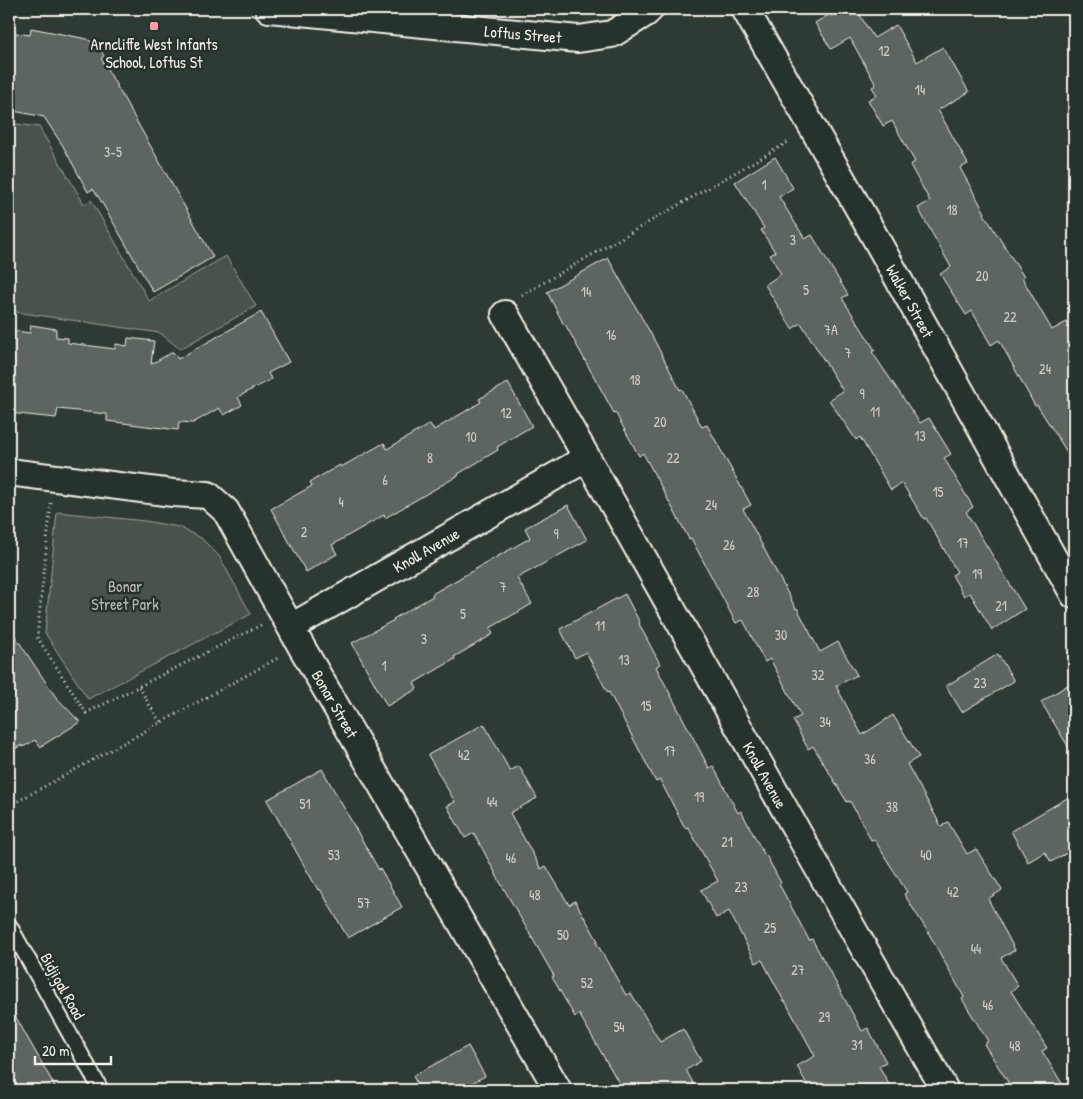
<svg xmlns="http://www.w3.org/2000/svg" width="1083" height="1099" viewBox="0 0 1083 1099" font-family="'Patrick Hand',sans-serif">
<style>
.green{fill:#48524c;stroke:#9ea29a}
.building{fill:#5c655e;stroke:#f4f1e8}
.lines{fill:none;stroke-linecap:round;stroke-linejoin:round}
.service-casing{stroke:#f4f1e8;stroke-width:18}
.minor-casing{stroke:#f4f1e8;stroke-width:30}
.path{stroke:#f4f1e8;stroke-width:3;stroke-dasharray:1 4;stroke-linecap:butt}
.service{stroke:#26332d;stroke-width:14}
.minor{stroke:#26332d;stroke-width:26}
.poi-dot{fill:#ff9aa2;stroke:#26332d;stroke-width:2}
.labels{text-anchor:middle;stroke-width:5;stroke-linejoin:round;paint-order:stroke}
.number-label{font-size:14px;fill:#cecec6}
.street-label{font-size:16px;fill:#f4f1e8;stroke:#26332d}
.poi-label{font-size:16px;fill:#f4f1e8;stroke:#26332d}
.park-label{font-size:16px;fill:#b8b9b1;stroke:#26332d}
</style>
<rect width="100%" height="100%" fill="#2e3b34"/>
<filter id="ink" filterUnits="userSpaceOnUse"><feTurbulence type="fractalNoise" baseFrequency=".02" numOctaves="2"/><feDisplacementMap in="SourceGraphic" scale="10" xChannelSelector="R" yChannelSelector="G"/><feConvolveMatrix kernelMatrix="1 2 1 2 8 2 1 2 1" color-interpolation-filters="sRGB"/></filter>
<g filter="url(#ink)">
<path class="green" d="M9,123L39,127L84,204L91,200L149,301L226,256L256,306L180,349L160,333L9,311Z
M57,512L145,521L179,527L201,538L219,556L251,614L88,699L45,633Z"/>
<path class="building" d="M838,9H856L874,38L896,25L917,62L943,47L969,92L938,110L968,164L960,168L985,213L984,214L1024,277L1022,278L1052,330L1074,318V463L1037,405L1035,406L999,340L991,345L972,311L966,315L940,274L951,267L918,208L930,201L910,165L915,162L892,121L883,126L868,100L877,95L872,87L876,85L850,38L831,49L815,23Z
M31,28L87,39L98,46L104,56L101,58L213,257L153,292L101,201L93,189L88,192L63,146L44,117L9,110V32L30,35Z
M775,157L793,188L779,197L805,239L812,235L848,295L842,298L875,350L872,352L920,423L929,418L951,454L944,458L973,507L966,512L1025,609L992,630L970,593L964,596L952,575L957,572L926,518L924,519L902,483L891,490L860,437L856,440L829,400L843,391L801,323L792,329L765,285L781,274L770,255L775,252L761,230L764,228L735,182Z
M608,258L651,334L680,390L682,389L702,427L707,425L751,505L743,509L796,609L797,608L820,652L838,642L857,675L836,686L862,735L893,715L919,757L907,764L941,826L948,822L967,854L976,849L1002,890L988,899L1015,950L1001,958L1018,986L1011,991L1047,1048L1042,1051L1066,1090H1013L984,1044L988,1041L962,999L964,997L928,932L904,894L907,892L874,839L871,840L850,801L847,802L813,746L808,749L793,720L801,716L770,659L765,662L743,620L736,623L691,538L689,539L643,453L639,456L615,412L614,413L565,324L564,325L547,292Z
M261,312L289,362L268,373L271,379L238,397L242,405L224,415L219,408L193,423L179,422L178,430L107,421V414L58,409L56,418L9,413V330L30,333L31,325L56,329V337L68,338V343L115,349L116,344L127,346L128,338L154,341L151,364L173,352L178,359Z
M508,383L532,426L497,447L498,450L458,474L459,475L385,518L384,515L332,545L337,554L306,572L271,509L312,486L310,482L340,465L341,467L384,443L387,449L430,424L434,430L481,402L479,399Z
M568,505L587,540L517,578L532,604L490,628L493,634L454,657L455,659L414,683L417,689L387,706L352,643L394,620L393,619L433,596L432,594L530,538L525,528Z
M625,594L640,623L639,624L660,664L656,667L709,768L713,766L738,813L741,811L765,856L766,855L781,883L779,884L809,940L812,939L862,1031L868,1028L886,1062L879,1066L892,1090H810L797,1066L815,1056L785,1001H784L762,960L756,963L729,911L716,918L701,890L718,881L688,827L685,828L660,780L656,782L609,692L608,693L586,652L575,658L560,629Z
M9,627L55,696L80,722L40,747L35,740L23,747L22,745L9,752Z
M998,654L1014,681L962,712L946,686Z
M1074,681V756L1041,702Z
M484,724L510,771L519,766L537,798L510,813L541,869L546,866L569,905L575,901L598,941L596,942L626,995L631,993L660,1042L683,1029L701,1061L686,1070L697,1090H623L579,1014L575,1017L552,977L554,976L500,882L474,833L465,838L447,806L455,802L428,755Z
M322,769L379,870L380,868L402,907L348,938L320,889L318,890L267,800Z
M1074,794V849L1051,862L1045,852L1028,862L1011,831Z
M9,1005L57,1090H9Z
M468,1046L485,1076L459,1090H420L413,1076Z"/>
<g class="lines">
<defs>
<path id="service" d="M9,925L101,1090"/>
<path id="minor" d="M269,9L578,39L612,34L646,13L650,9
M745,9L871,230L1074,595
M505,314L587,458
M9,472L173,493L208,495L226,511L301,646L558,1090
M291,627L587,458L810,854L945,1090"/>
</defs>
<use href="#service" class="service-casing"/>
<use href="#minor" class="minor-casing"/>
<path class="path" d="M522,295L790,141
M51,503L37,637L86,713L261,625
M139,687L156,716L161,722
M9,806L278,658"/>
<use href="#service" class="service"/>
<use href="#minor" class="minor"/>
</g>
</g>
<rect class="poi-dot" x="149" y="21" width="10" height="10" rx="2.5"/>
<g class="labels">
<g class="number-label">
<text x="884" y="56">12</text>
<text x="920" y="95">14</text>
<text x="113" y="157">3-5</text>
<text x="764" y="190">1</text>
<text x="952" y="215">18</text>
<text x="793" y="245">3</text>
<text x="982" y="281">20</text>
<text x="806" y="295">5</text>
<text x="586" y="297">14</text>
<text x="1010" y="322">22</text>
<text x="831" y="335">7A</text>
<text x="611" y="340">16</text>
<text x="848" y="358">7</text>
<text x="1045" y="374">24</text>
<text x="635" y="385">18</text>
<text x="862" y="399">9</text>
<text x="875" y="417">11</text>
<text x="506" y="418">12</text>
<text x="660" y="427">20</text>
<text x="920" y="441">13</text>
<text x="471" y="442">10</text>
<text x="430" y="463">8</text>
<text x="673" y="463">22</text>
<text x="385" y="485">6</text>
<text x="938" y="497">15</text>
<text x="341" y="507">4</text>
<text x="711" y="510">24</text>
<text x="304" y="537">2</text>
<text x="556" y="539">9</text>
<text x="963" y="548">17</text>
<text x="729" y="550">26</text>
<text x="977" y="579">19</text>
<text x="503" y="592">7</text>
<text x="753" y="597">28</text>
<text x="1001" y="611">21</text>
<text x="463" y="619">5</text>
<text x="600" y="631">11</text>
<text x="781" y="640">30</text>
<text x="424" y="644">3</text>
<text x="624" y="665">13</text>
<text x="384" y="671">1</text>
<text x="818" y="680">32</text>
<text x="980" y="688">23</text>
<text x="646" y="711">15</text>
<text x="825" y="727">34</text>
<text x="670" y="756">17</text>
<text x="464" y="760">42</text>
<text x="870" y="764">36</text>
<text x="699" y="802">19</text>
<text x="492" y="807">44</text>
<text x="305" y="809">51</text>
<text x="892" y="812">38</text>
<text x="727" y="847">21</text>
<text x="334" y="860">53</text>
<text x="926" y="860">40</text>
<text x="511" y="863">46</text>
<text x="741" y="892">23</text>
<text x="953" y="897">42</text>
<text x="535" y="900">48</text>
<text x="364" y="908">57</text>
<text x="770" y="933">25</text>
<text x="563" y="940">50</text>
<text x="976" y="954">44</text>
<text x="798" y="975">27</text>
<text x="587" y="988">52</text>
<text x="988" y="1010">46</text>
<text x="824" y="1022">29</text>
<text x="619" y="1032">54</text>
<text x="857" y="1050">31</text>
<text x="1015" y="1051">48</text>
</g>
<g class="street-label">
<text transform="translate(523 34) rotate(5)" y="6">Loftus Street</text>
<text transform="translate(910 301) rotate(61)" y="6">Walker Street</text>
<text transform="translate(426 550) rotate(-30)" y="6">Knoll Avenue</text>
<text transform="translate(335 704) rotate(60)" y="6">Bonar Street</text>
<text transform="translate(765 775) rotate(61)" y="6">Knoll Avenue</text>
<text transform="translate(63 986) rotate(61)" y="6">Bidjigal Road</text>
</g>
<g class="poi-label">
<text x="154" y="50">Arncliffe West Infants<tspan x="154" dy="18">School, Loftus St</tspan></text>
</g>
<g class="park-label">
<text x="125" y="592">Bonar<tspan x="125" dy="18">Street Park</tspan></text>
</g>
</g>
<rect width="1083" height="1099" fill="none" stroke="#26332d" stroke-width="30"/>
<rect x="15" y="15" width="1053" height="1069" fill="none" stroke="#f4f1e8" stroke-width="2" filter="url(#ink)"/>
<path d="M35 1056v8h76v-8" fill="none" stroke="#f4f1e8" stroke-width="2.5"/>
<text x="42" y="1056" font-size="15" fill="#f4f1e8" stroke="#26332d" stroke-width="4" paint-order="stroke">20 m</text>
</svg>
